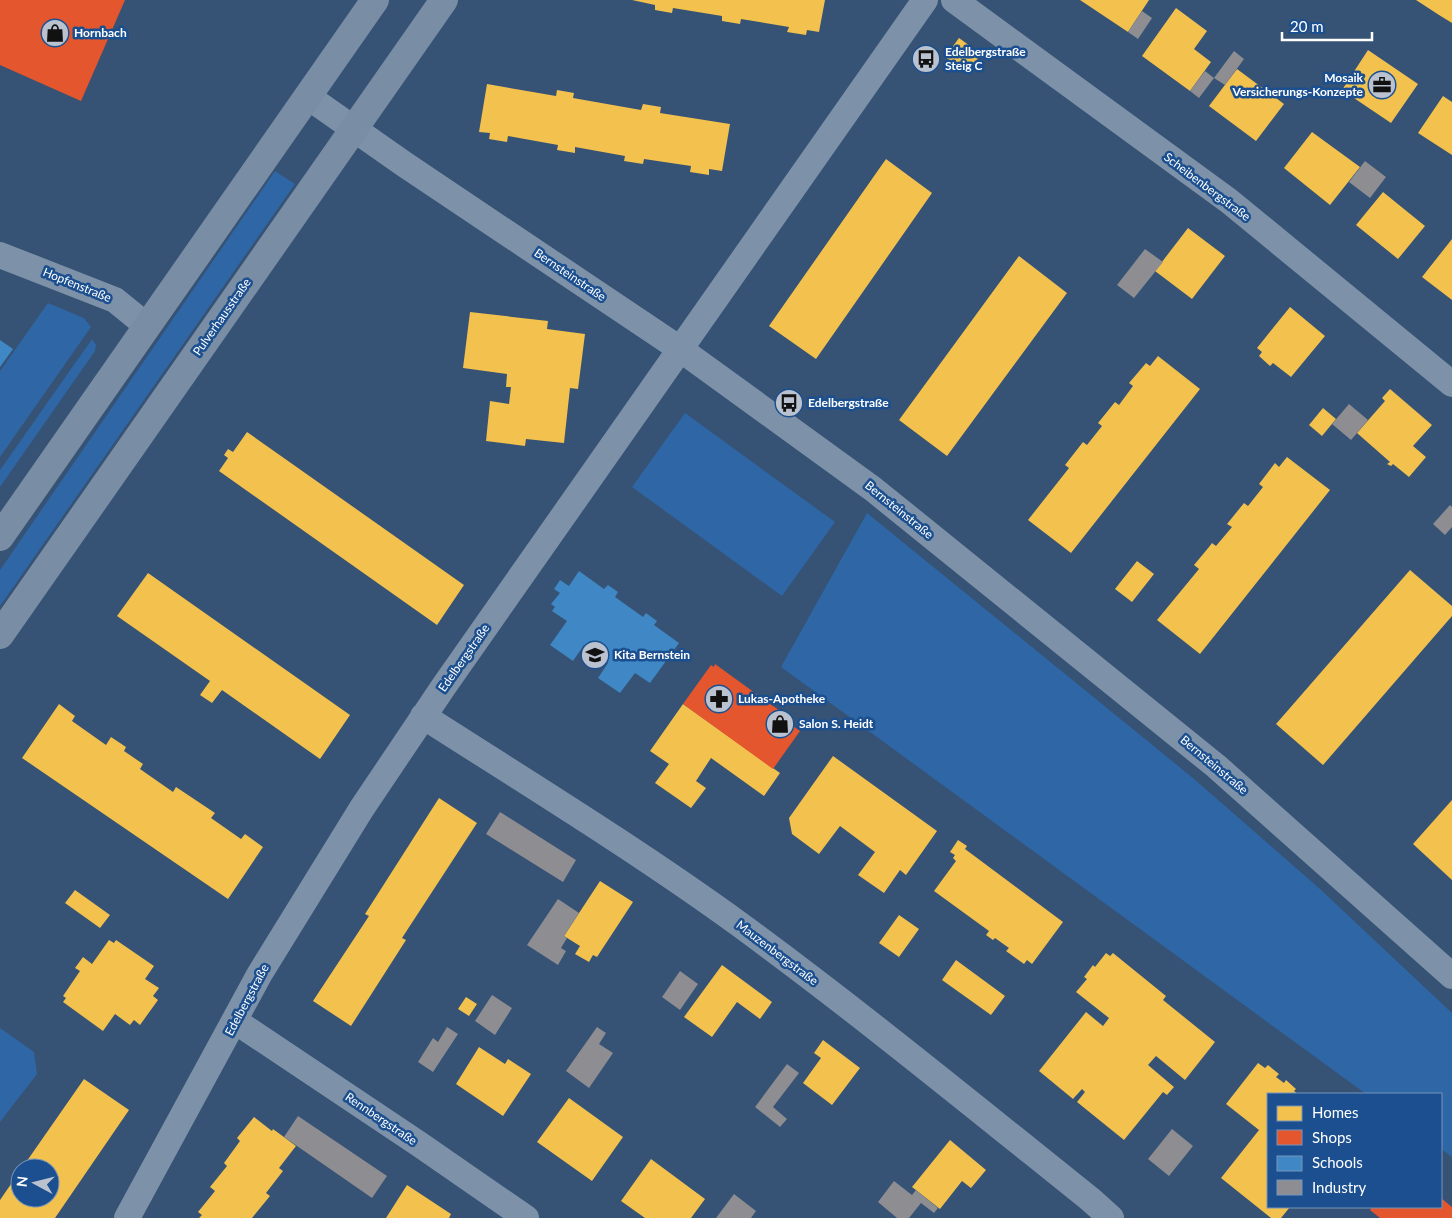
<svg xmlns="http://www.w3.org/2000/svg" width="1452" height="1218" viewBox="0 0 1452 1218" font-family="Lato,sans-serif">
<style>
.green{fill:#2f66a5}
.homes{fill:#f2c14e}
.shops{fill:#e4572e}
.schools{fill:#3f88c5}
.industry{fill:#8d8d92}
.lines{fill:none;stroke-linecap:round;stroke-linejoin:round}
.street{stroke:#7d92a8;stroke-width:26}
.secondary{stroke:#798da4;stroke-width:28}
.labels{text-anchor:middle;stroke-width:5;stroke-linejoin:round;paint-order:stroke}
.poi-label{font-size:12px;font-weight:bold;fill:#fff;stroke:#1b4f8f;text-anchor:start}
.street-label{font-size:12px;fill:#fff;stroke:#1b4f8f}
</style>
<rect width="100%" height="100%" fill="#365274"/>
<path class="green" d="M275,171L295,184L0,606V570Z
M48,303L84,318L91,327L0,457V371Z
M92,339L96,345L95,351L0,487V470Z
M685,413L835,522L782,596L632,487Z
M867,513L1193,778L1320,889L1452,1013V1157L1441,1149V1094H1366L781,667Z
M0,1028L34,1052L37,1074L0,1122Z"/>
<path class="homes" d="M632,0H825L819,32L807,30L806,35L787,32L789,27L741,19L740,24L722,21V16L673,8L672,13L655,10V5Z
M1080,0H1149L1128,32Z
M1416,0H1452V23L1439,15Z
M1176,8L1207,31L1194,49L1211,62L1190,91L1142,56Z
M959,38L981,54L967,74L945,57Z
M1368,50L1418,84L1391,123L1342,90Z
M1237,69L1284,104L1256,141L1209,106Z
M487,84L556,96L557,90L574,93L573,98L641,110L643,104L661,107L660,113L730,124L722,171L709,169V175L690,172L691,166L644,159L643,164L624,161L625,156L575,147V153L557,150L558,145L508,136L507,142L489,139L490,133L479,132Z
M1443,96L1452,102V155L1418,133Z
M1312,132L1360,167L1330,205L1284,168Z
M886,159L932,193L816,359L769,326Z
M1383,192L1425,226L1398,259L1356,225Z
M1188,228L1225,256L1192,299L1155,271Z
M1452,239V300L1422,277Z
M1019,256L1067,293L947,456L899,420Z
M1290,307L1325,336L1291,377L1273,363L1270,366L1259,356L1262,352L1257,348Z
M470,312L548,321L547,329L585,334L578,389L570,388L564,443L526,439L525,446L486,441L490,401L509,404L511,387H506L507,374L463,368Z
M1158,356L1200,389L1071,553L1028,520L1069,468L1065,465L1083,442L1087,445L1102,426L1098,423L1115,402L1119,405L1133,386L1129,383L1135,376L1146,363L1150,366Z
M1390,389L1432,425L1413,446L1426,457L1409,477L1393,464L1391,466L1387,464L1390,462L1357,433L1385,401L1382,398Z
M1323,408L1336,419L1322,436L1309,425Z
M247,432L464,585L437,625L219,471L228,458L224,455L228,449L233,452Z
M1287,457L1330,490L1200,654L1157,620L1199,569L1194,565L1209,547L1212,543L1216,546L1232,527L1227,524L1244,503L1248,506L1263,487L1259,484L1275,463L1279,467Z
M1137,561L1154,574L1132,602L1115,589Z
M1410,570L1452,606V616L1323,765L1276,724Z
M148,573L350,715L320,759L222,690L212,703L200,695L210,681L117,616Z
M59,704L75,716L72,721L106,745L111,737L126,747L124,751L143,764L140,769L173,792L176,787L215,813L211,818L241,839L245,834L263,847L228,899L22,758Z
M683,704L780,773L764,796L711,758L696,781L706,788L691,808L655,783L669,764L650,751Z
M833,756L937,831L906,875L900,870L884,893L858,875L875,852L840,826L819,854L792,834L789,818Z
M439,798L477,823L402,938L406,940L351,1026L313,1001L369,916L365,914Z
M1452,800V880L1413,844Z
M958,840L967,846L965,849L1063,922L1032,964L1027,960L1024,964L1006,951L1009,948L995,938L993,940L986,935L989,931L934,891L956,861L953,858L955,855L950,852Z
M600,881L633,902L597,957L593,955L589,962L575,954L580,946L564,936Z
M75,890L110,915L100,928L65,903Z
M899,915L919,929L899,957L879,943Z
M109,940L114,943L116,940L154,966L145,979L159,988L153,996L158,1000L140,1025L134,1020L130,1025L115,1014L103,1031L63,1002L66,998L63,996L80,971L75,968L83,957L92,964Z
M1106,953L1110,956L1113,953L1166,996L1163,1000L1215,1042L1185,1080L1156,1056L1148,1065L1174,1087L1167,1095L1163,1092L1124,1140L1077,1102L1085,1092L1082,1089L1073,1099L1039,1071L1086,1012L1103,1026L1109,1018L1076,992L1087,979L1084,977L1093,965L1095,967Z
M956,960L1005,996L991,1015L942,980Z
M722,965L772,1002L760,1019L737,1002L712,1037L684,1017Z
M466,997L477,1004L469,1016L458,1009Z
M823,1040L860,1068L832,1105L803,1083L821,1058L814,1053Z
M479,1047L505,1064L508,1059L531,1074L503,1116L456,1084Z
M1258,1063L1265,1068L1268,1065L1279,1074L1276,1077L1284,1083L1286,1080L1296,1089L1294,1091L1298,1094H1268V1207H1290L1281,1218H1271L1221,1178L1259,1130L1226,1104Z
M84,1079L129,1110L55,1218H0V1200L20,1171V1198H50V1168H22Z
M569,1098L623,1137L592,1181L537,1142Z
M254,1117L272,1131L273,1129L296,1146L279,1168L283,1171L266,1193L270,1196L252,1218H199L202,1215L198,1212L215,1191L210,1187L227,1166L224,1163L240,1141L237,1138Z
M950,1140L986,1170L971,1188L962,1181L940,1209L912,1187Z
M651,1159L705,1199L691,1218H645L621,1201Z
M407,1185L451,1214L449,1218H386Z"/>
<path class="shops" d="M0,0H125L81,101L0,65Z
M715,664L780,711L777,715L800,731L773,769L683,704L711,665L714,667Z
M1441,1198L1452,1207V1218H1380L1370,1210L1372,1207H1441Z"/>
<path class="schools" d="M0,340L13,349L0,367Z
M579,571L604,589L608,585L618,592L615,597L643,617L646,613L657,621L654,625L679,643L650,683L635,673L620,693L598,678L608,663L595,653L584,645L573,661L550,645L567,621L552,611L555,607L551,604L560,593L554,589L560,580L569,586Z"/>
<path class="industry" d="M1142,11L1152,18L1138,39L1128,32Z
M1234,51L1244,59L1225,85L1214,78L1199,98L1190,91L1205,71L1214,78Z
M1365,161L1386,177L1370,198L1349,182Z
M1145,249L1163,262L1134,298L1117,285Z
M1349,404L1368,420L1351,440L1332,424Z
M1450,505L1452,507V527L1445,535L1433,524Z
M500,812L576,860L563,882L486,834Z
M558,899L579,913L564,936L567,938L561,948L566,951L558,965L527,945Z
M680,971L698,984L680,1010L662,997Z
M492,995L512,1008L495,1035L475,1021Z
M447,1027L458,1034L433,1072L418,1062L433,1038L438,1042Z
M597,1027L606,1033L599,1044L613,1053L589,1088L566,1071Z
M787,1064L799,1073L773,1107L787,1119L780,1127L755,1107Z
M298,1116L387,1176L372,1198L284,1137Z
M1172,1129L1193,1146L1169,1176L1148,1159Z
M894,1181L912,1195L916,1190L938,1208L934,1213L921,1203L909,1218H897L878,1202Z
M734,1194L756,1211L751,1218H716Z"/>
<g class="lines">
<path class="street" d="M954,0L1229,201L1452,384
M307,96L404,164L680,349L873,489L1216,766L1452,976
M0,255L115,300L147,326
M423,716C529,784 637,850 739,924C859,1012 975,1107 1091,1200L1111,1218
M235,1021L419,1144L526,1218
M127,1218L259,975L362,808L444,686L925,0"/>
<path class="secondary" d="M0,537L375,0
M0,635L444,0"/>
</g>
<defs>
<symbol id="shop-disc" viewBox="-11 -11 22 22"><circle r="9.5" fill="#b9c2ce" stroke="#1b4f8f"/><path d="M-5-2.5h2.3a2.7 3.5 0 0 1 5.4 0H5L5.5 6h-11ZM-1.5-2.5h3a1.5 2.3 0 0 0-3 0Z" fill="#111"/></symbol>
<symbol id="bus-disc" viewBox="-11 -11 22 22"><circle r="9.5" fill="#b9c2ce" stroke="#1b4f8f"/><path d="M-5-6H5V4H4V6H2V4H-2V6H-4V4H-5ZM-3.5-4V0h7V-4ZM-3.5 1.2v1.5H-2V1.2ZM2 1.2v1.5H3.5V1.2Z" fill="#111"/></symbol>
<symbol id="office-disc" viewBox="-11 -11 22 22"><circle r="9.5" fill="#b9c2ce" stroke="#1b4f8f"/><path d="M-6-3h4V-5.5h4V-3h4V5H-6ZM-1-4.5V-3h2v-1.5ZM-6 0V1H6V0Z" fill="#111"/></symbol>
<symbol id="school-disc" viewBox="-11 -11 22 22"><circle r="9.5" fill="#b9c2ce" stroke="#1b4f8f"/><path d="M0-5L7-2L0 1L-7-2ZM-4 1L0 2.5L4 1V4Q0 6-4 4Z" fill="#111"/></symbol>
<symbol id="pharmacy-disc" viewBox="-11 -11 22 22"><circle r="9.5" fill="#b9c2ce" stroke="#1b4f8f"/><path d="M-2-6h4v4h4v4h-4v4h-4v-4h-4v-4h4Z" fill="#111"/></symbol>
</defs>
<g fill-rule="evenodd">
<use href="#shop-disc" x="39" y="17" width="32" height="32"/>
<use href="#bus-disc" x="910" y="43" width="32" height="32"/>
<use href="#office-disc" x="1366" y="69" width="32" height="32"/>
<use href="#bus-disc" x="773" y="387" width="32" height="32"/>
<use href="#school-disc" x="579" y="639" width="32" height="32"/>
<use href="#pharmacy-disc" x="703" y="683" width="32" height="32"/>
<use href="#shop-disc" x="764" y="708" width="32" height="32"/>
</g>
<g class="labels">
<g class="poi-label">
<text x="74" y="37">Hornbach</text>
<text x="945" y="56">Edelbergstraße<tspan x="945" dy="14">Steig C</tspan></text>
<text x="1363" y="82" text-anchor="end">Mosaik<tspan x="1363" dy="14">Versicherungs-Konzepte</tspan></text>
<text x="808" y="407">Edelbergstraße</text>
<text x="614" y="659">Kita Bernstein</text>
<text x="738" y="703">Lukas-Apotheke</text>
<text x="799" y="728">Salon S. Heidt</text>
</g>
<g class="street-label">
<text transform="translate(1207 187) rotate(37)" y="4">Scheibenbergstraße</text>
<text transform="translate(570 275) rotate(34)" y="4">Bernsteinstraße</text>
<text transform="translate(77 285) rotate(22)" y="4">Hopfenstraße</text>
<text transform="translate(222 317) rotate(-55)" y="4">Pulverhausstraße</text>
<text transform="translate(899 510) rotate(39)" y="4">Bernsteinstraße</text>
<text transform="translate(464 658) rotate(-55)" y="4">Edelbergstraße</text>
<text transform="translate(1214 765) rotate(40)" y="4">Bernsteinstraße</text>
<text transform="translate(777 953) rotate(37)" y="4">Mauzenbergstraße</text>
<text transform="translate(247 1000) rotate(-62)" y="4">Edelbergstraße</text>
<text transform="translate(381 1119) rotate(34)" y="4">Rennbergstraße</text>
</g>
</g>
<rect x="1267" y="1093" width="175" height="115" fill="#1b4f8f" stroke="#7695bc"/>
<rect x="1277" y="1106" width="25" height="15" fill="#f2c14e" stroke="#7695bc"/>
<text x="1312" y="1118" font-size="15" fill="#ffffff">Homes</text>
<rect x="1277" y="1130" width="25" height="15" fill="#e4572e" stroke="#7695bc"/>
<text x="1312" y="1143" font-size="15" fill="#ffffff">Shops</text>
<rect x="1277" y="1156" width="25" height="15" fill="#3f88c5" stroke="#7695bc"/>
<text x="1312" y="1168" font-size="15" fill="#ffffff">Schools</text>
<rect x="1277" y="1180" width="25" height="15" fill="#8d8d92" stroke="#7695bc"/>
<text x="1312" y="1193" font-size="15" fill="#ffffff">Industry</text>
<g transform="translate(35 1183) rotate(277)"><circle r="24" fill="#1b4f8f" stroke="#7695bc"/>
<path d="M0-4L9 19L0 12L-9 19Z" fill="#b9c2ce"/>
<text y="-8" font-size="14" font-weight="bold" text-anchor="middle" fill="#ffffff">N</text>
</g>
<path d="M1282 32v8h90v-8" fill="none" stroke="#ffffff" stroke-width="2.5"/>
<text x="1290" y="32" font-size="15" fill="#ffffff" stroke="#1b4f8f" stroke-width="4" paint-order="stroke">20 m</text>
</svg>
